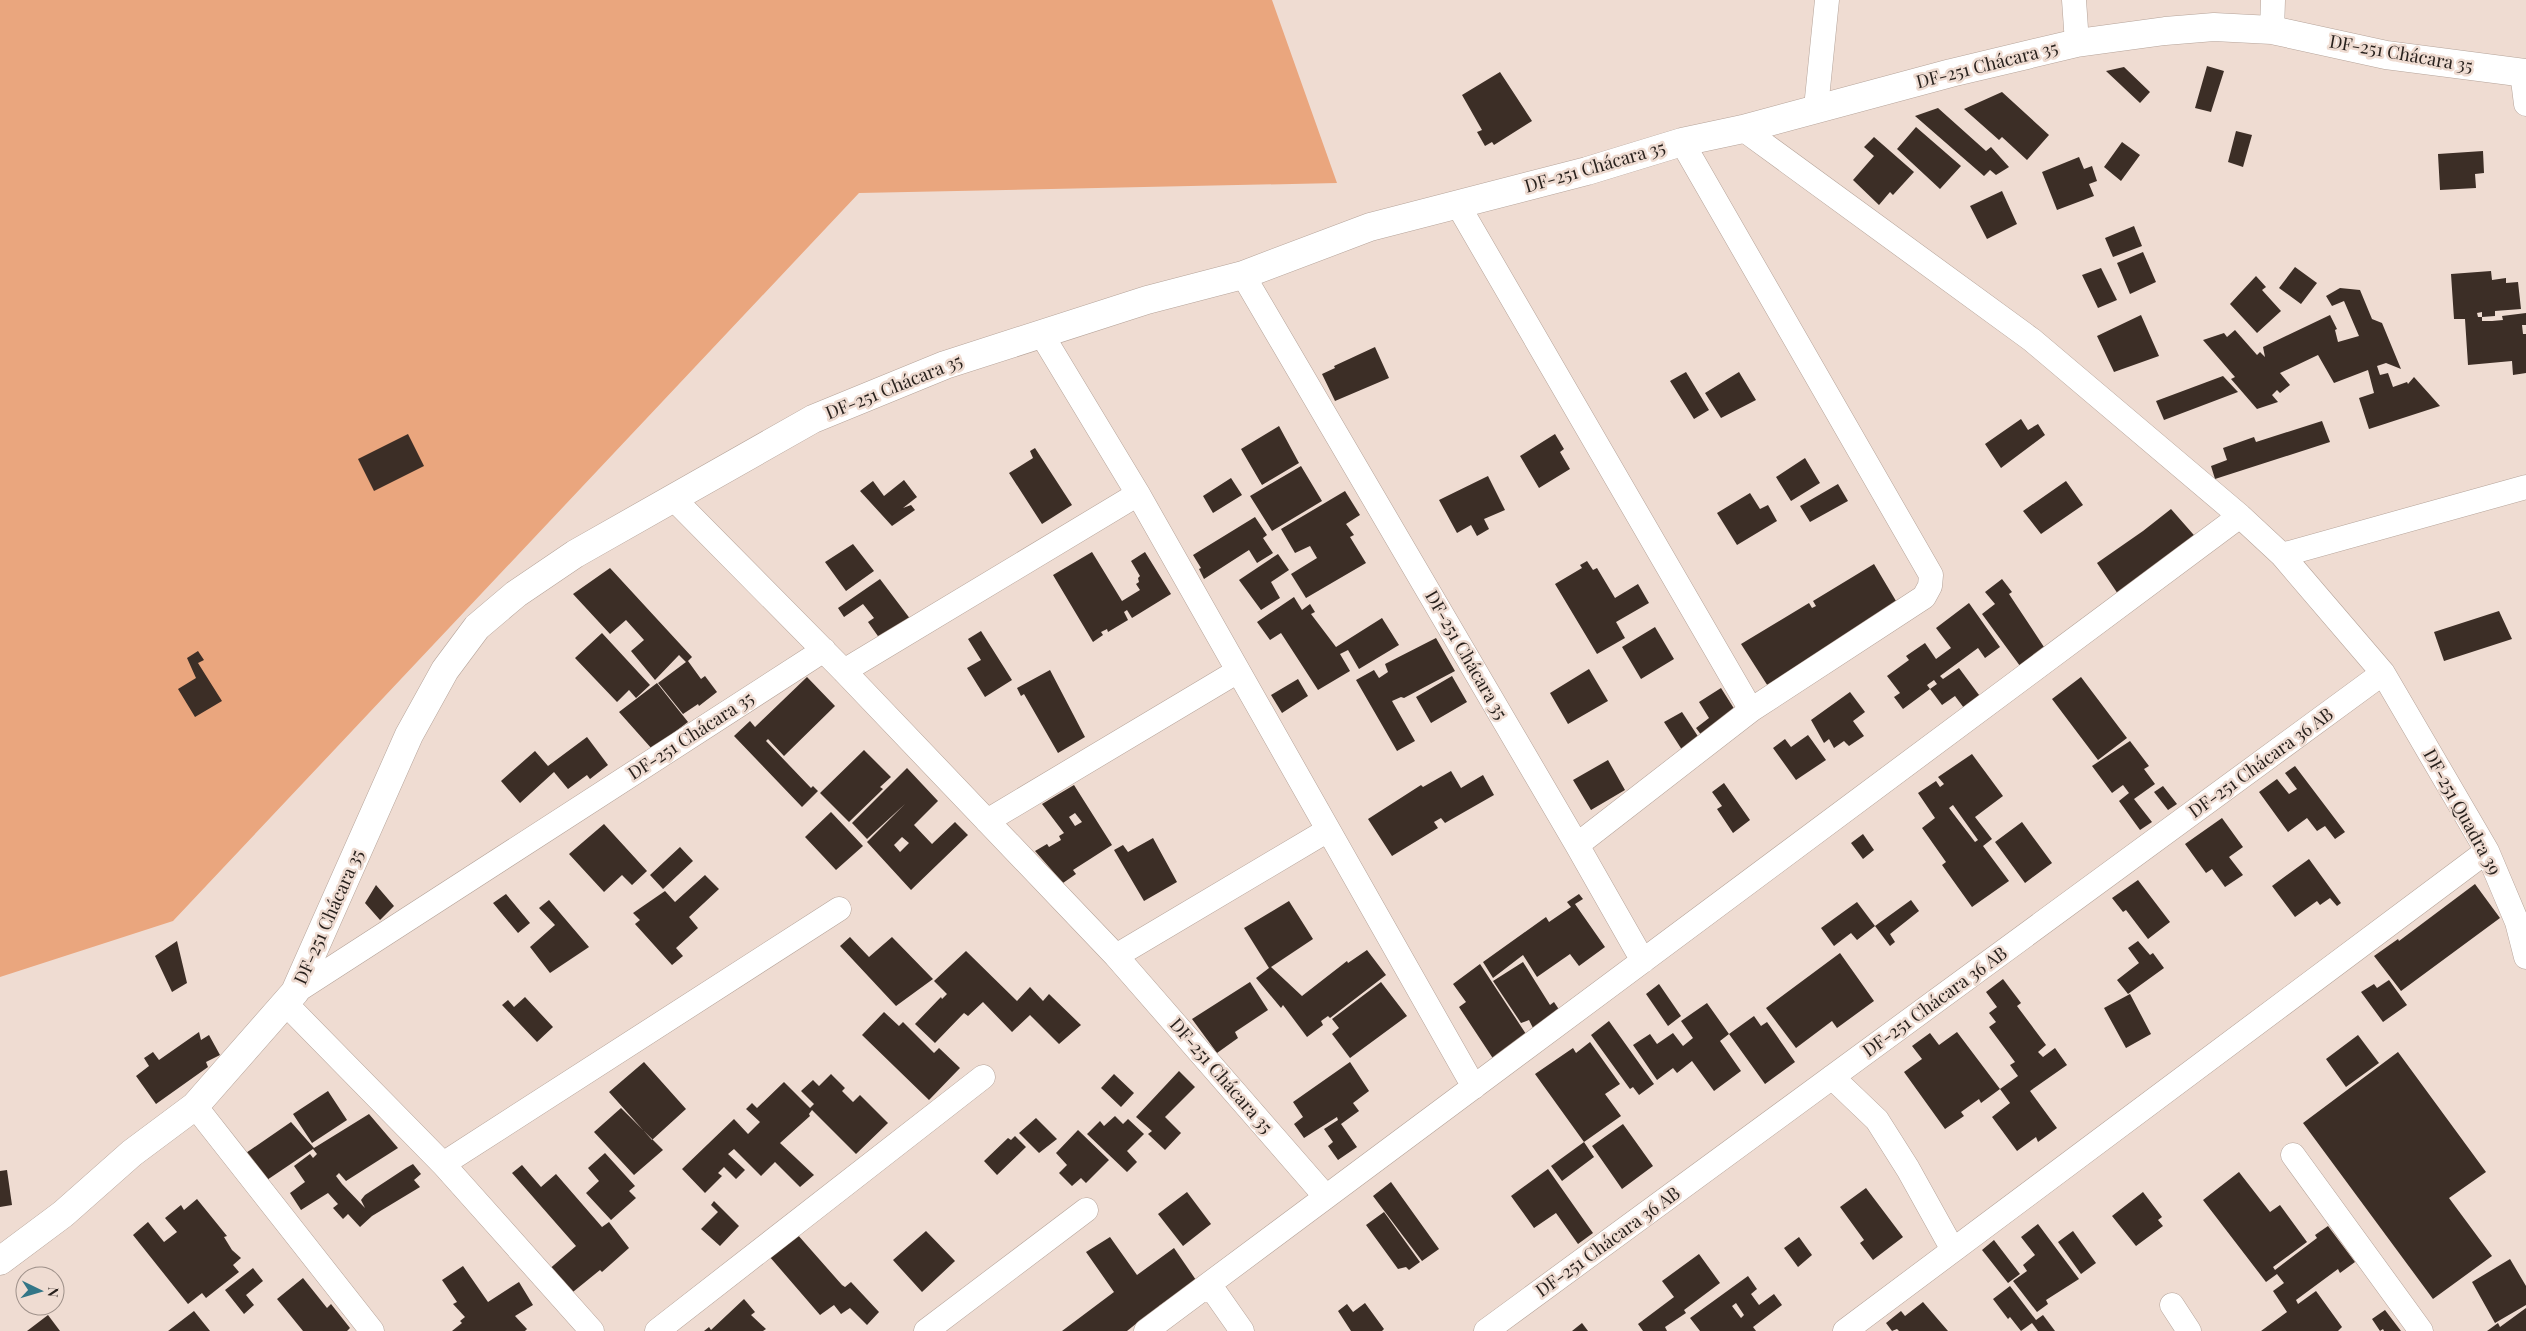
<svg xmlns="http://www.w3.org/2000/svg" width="2526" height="1331" viewBox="0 0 2526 1331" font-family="'Playfair Display',serif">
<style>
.green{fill:#eaa67e}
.building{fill:#3c2e26;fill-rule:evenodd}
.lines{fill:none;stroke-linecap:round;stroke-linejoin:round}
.minor-casing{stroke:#b5a399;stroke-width:25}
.tertiary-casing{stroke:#b5a399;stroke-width:29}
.minor{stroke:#fff;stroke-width:24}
.tertiary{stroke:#fff;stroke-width:28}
.labels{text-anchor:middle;stroke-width:5;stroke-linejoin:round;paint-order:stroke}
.street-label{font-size:18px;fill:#28211d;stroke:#efdcd2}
</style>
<rect width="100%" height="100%" fill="#efdcd2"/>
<path class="green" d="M0,0H1272L1337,183L859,193L173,921L0,977Z"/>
<path class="building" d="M2207,66L2224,71L2211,112L2195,108Z
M2124,67L2150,92L2140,103L2106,71Z
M1500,72L1532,121L1494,145L1492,142L1485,146L1477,132L1482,130L1462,95Z
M2002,92L2049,135L2027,160L2002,137L1999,140L1964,109Z
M1938,108L1986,151L1991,147L2009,167L1996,175L1990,170L1984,176L1915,116Z
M1916,127L1961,166L1940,189L1897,149Z
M2236,131L2252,135L2243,167L2228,162Z
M1874,137L1914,172L1893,195L1890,192L1879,205L1853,180L1874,156L1864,147Z
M2122,142L2140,155L2121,181L2104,167Z
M2483,151L2484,173L2475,174L2476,188L2440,190L2438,154Z
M2079,157L2084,169L2092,166L2097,181L2089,184L2094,196L2057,210L2042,172Z
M2002,191L2017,224L1987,239L1970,206Z
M2134,226L2142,246L2113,257L2105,238Z
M2143,252L2156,282L2130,294L2117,263Z
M2295,267L2317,283L2301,304L2279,288Z
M2101,268L2117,300L2098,308L2082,275Z
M2491,271L2492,280L2506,278V283L2518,282L2521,309L2495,311V316L2482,317V312L2477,313L2478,317H2482V321H2492L2503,320L2502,316L2526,313V325H2522L2523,334H2526V373L2513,375L2512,361L2468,365L2465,319H2454L2451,274Z
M2256,276L2266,287L2262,290L2281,311L2257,333L2230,304Z
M2340,288L2360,290L2372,319L2382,323L2401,369L2386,363L2377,366L2380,375L2388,373L2393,387L2407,382L2408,384L2414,377L2440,406L2369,429L2359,398L2374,393L2368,370L2334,383L2318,355L2280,373L2290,385L2280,393L2277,390L2272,395L2278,402L2257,409L2231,379L2235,377L2203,340L2224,333L2227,337L2235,330L2257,355L2260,352L2265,357L2263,347L2330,315L2337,329L2335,330L2338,342L2359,336L2344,301L2332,306L2326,296Z
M2141,315L2159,356L2114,372L2097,336Z
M1375,347L1389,378L1335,401L1322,374L1335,368L1334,366Z
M1686,372L1709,410L1694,419L1670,381Z
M1739,372L1756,400L1721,418L1705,393Z
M2223,376L2238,392L2164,420L2156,401Z
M2021,419L2028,430L2038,424L2045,435L2001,468L1985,444Z
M2322,421L2330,442L2215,479L2211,466L2227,460L2223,448L2254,437L2256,442Z
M1279,426L1299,463L1262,485L1241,449Z
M408,434L424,466L374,491L358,459Z
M1555,434L1564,449L1560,452L1570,469L1539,488L1520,456Z
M1035,448L1072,505L1042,524L1009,473L1033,458L1030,451Z
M1805,458L1820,483L1791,501L1776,477Z
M1301,466L1322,501L1272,531L1250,496Z
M1488,476L1505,510L1484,519L1489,529L1477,536L1471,525L1457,533L1439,500Z
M1231,478L1242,495L1213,513L1203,496Z
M904,480L917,497L903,508L911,505L915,510L892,526L860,491L873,481L884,496Z
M2066,481L2083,505L2041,534L2023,511Z
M1838,484L1848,501L1810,522L1800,506Z
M1345,491L1360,515L1346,524L1354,535L1350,537L1366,563L1306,598L1291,574L1317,558L1310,546L1295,553L1281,529Z
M1750,493L1760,509L1768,505L1777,521L1737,545L1717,513Z
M2171,509L2200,542L2118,594L2097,563L2143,531Z
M1255,517L1267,535L1263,538L1273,553L1257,563L1249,550L1204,579L1199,569L1201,568L1193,555Z
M853,544L874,571L846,591L825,562Z
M1092,552L1122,601L1140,590L1136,584L1139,582L1138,578L1140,576L1131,561L1145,552L1171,594L1132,618L1127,610L1124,612L1128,620L1108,632L1107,629L1101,632L1103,635L1093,642L1053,575Z
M1278,554L1289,570L1271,582L1280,598L1261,610L1239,580Z
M1587,561L1593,570L1597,568L1615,598L1638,584L1649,603L1616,622L1625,638L1597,654L1555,584L1582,568L1580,565Z
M1874,564L1899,606L1771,691L1741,644L1809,603L1812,608L1816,606L1813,601Z
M610,568L692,657L688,661L701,679L705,676L717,692L699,706L698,704L683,714L658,683L686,662L679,655L655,680L631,651L644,640L626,620L610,634L573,594Z
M880,579L911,620L880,639L868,622L874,618L863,604L844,617L838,608Z
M2002,579L2012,592L2009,594L2044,647L2020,666L1982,614L1995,604L1985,592Z
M1294,597L1302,610L1310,604L1315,612L1311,614L1336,647L1382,618L1399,645L1359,669L1348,650L1340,654L1350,671L1318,690L1281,633L1270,640L1257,622Z
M1969,603L2000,647L1985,658L1978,648L1940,676L1943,679L1959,668L1985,703L1964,708L1955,696L1942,705L1930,689L1937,684L1934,680L1927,685L1930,689L1903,709L1894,697L1900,693L1887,676L1909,660L1906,656L1925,643L1936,659L1951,648L1936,628Z
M2499,611L2512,639L2444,661L2434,632Z
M1655,627L1674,659L1641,679L1622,647Z
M981,631L1012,680L985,697L967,668L981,660L968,639Z
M602,633L650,685L636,698L629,690L617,702L575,658Z
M1436,638L1455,671L1404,698L1401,697L1392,701L1415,741L1397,751L1356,680L1374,670L1379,678L1388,672L1385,664Z
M198,651L204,660L198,663L222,701L195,717L178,689L196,678L187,658Z
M1589,669L1608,701L1568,724L1550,693Z
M1050,670L1085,737L1058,753L1024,694L1021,696L1017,688Z
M1452,676L1467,702L1431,723L1416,697Z
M807,677L835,706L784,756L768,739L766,741L811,788L813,786L818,791L802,807L734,736L750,721L755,727Z
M2081,677L2127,738L2098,760L2052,699Z
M1298,679L1308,696L1282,713L1271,695Z
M657,683L688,722L652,749L619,712Z
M1721,688L1740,718L1702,736L1696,728L1709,718L1699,702Z
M1850,692L1865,712L1853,721L1864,736L1849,746L1844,741L1834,748L1829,739L1824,743L1811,720Z
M1682,712L1703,744L1686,756L1664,722Z
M1808,735L1826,760L1796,780L1773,748L1785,739L1791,747Z
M587,737L608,765L590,779L587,775L568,789L554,772L520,803L501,781L535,751L548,766Z
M2130,741L2149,766L2144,769L2155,784L2134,799L2152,822L2140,830L2119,801L2129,793L2123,785L2112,793L2092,766Z
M864,750L891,777L880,787L883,789L849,822L820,793Z
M1972,754L2003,796L1975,817L1992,839L1983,846L2009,881L1972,907L1942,865L1946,862L1922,828L1935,818L1918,793L1936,781L1940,787L1944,784L1938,777ZM1953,805L1978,840L1975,842L1949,808Z
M1608,760L1625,790L1591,810L1573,780Z
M2295,766L2345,832L2335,839L2325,826L2317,831L2307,818L2288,832L2259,792L2277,779L2289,794L2297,789L2285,773Z
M907,768L938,801L914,825L932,844L955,822L968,835L911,890L867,842L905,804L867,839L852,823ZM902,837L909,843L900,852L894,845Z
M1451,771L1461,788L1483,775L1494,795L1445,823L1441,818L1434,822L1438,828L1392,856L1368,819L1421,785L1423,787Z
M1724,783L1750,820L1733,833L1717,809L1722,806L1712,792Z
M1074,785L1112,845L1073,870L1076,874L1063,883L1035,851L1047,844L1049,847L1061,840L1059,836L1064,833L1042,804ZM1075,813L1082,822L1075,826L1069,817Z
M2163,786L2177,804L2168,810L2154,792Z
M831,812L863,846L836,870L805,837Z
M2222,818L2243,847L2229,857L2243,875L2225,887L2212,869L2206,873L2185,844Z
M2022,822L2052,863L2025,883L1995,842Z
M604,824L647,871L632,885L622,875L604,892L569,854Z
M1863,834L1874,850L1863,859L1851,843Z
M1153,838L1177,882L1144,901L1114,850L1123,845L1128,852Z
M680,847L693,861L663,889L650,875Z
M2309,859L2341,903L2337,906L2330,898L2320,905L2317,901L2295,917L2272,886Z
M705,875L719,889L689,917L698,928L676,948L683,956L672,965L635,924L640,920L633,913L665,891L675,902Z
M2138,880L2170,922L2148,939L2126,910L2123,912L2112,898Z
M2475,884L2500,918L2401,991L2374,956L2398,939L2399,941Z
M376,885L394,906L380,920L365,903Z
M506,894L530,923L518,933L493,903Z
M1579,894L1583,899L1575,904L1605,947L1579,966L1570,954L1537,977L1523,955L1493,978L1483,962L1546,917L1549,922L1571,907L1567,902Z
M549,900L589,947L550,973L530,947L555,925L539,908Z
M1911,900L1919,911L1890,934L1895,942L1890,946L1875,926Z
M1289,901L1313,939L1271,967L1302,996L1347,961L1348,963L1367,950L1386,975L1330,1018L1328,1016L1321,1021L1323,1025L1307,1037L1283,1005L1281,1008L1256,978L1269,968L1244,928Z
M1857,902L1875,926L1857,940L1851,933L1834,946L1821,928Z
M850,937L869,957L892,937L933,979L896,1006L840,946Z
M177,941L187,983L172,992L155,956Z
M2138,941L2150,955L2153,953L2164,968L2128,994L2117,980L2139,963L2128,948Z
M966,951L1017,1001L1030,987L1043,1001L1049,994L1081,1025L1059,1044L1030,1015L1012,1032L983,1002L968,1016L964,1013L935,1043L915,1024L941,997L942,999L947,994L934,981Z
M1840,953L1874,1001L1837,1028L1832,1021L1796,1048L1766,1008Z
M1523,962L1550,1005L1554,1002L1562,1014L1536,1034L1529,1020L1521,1023L1493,981Z
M1480,964L1528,1037L1496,1063L1459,1007L1466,1002L1453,984Z
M2003,979L2021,1003L2017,1006L2046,1045L2038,1052L2043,1057L2055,1048L2067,1065L2030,1091L2057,1128L2038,1142L2036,1137L2017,1151L1992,1117L2010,1103L2000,1089L2018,1076L2010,1065L2015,1062L1989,1027L1996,1022L1989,1013L1997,1007L1986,992Z
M2389,980L2407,1005L2383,1022L2361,992L2374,984L2377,988Z
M1250,982L1268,1010L1235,1032L1238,1038L1217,1053L1192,1019Z
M1381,982L1407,1016L1350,1058L1332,1034L1339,1028L1332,1019Z
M1659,984L1681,1016L1668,1026L1646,994Z
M2130,994L2151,1034L2126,1048L2104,1008Z
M525,997L553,1027L537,1042L502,1005L508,1000L514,1007Z
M1707,1003L1729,1034L1720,1041L1741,1071L1714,1091L1692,1061L1677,1073L1673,1068L1657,1080L1633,1045L1650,1034L1657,1044L1673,1033L1683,1046L1693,1038L1681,1021Z
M884,1012L899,1026L903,1022L934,1053L939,1048L960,1068L929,1100L862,1035Z
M1754,1016L1761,1026L1767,1022L1795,1062L1765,1084L1729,1034Z
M1609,1021L1654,1084L1639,1095L1633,1087L1630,1089L1591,1035Z
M199,1032L201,1040L209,1035L220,1055L206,1062L208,1067L156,1104L136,1076L149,1066L144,1058L153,1052L159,1060Z
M1957,1032L2000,1089L1981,1103L1979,1099L1961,1112L1964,1116L1945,1129L1904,1072L1922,1059L1912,1046L1930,1033L1939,1045Z
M2358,1035L2379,1063L2346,1087L2326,1059Z
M1590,1042L1620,1084L1605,1094L1621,1116L1584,1142L1535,1074L1573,1048L1576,1053Z
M2398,1052L2486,1172L2449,1198L2492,1256L2433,1299L2303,1123Z
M644,1062L686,1109L652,1140L609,1092Z
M1350,1062L1369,1091L1353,1103L1359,1111L1341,1124L1357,1147L1338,1160L1328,1146L1333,1142L1324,1129L1338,1120L1337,1117L1304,1138L1294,1124L1303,1117L1293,1102Z
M1179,1071L1195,1087L1165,1117L1181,1133L1165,1150L1148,1134L1152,1131L1136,1117Z
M831,1074L845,1088L842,1091L853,1102L860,1095L888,1123L856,1154L812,1110L809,1114L810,1116L780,1143L814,1175L800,1187L775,1162L761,1176L734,1149L728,1154L745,1170L736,1179L724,1167L718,1173L722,1176L705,1193L682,1169L734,1119L748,1134L760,1122L746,1109L752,1103L757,1108L784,1082L810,1108L814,1104L801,1091L813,1080L819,1086Z
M1114,1074L1134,1093L1121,1107L1101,1088Z
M328,1091L347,1120L312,1143L293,1114Z
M621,1108L663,1150L634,1175L594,1132Z
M369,1114L398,1148L346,1181L339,1173L336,1176L342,1184L365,1208L361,1200L365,1195L406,1168L413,1164L421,1174L414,1180L420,1187L372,1216L360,1227L348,1214L343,1219L333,1208L338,1204L328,1193L301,1210L290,1193L305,1182L294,1166L310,1154L313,1158L317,1154L313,1149L264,1182L243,1155L291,1122L314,1148Z
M1115,1116L1123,1124L1128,1119L1144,1134L1127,1151L1137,1162L1127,1172L1087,1134L1100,1121L1104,1126Z
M1036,1118L1057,1139L1039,1153L1019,1133Z
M1623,1124L1653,1166L1622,1189L1592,1146Z
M1078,1130L1109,1160L1086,1183L1081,1178L1072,1186L1059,1173L1067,1165L1056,1153Z
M1015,1136L1026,1147L997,1175L984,1161L1008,1138L1011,1140Z
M1584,1142L1594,1157L1562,1181L1551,1166Z
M605,1153L635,1186L629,1191L636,1198L611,1220L586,1193L599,1181L588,1168Z
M522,1165L541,1187L556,1174L602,1227L609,1222L629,1248L602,1272L600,1270L568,1296L547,1271L576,1246L512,1173Z
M1548,1169L1593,1233L1578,1244L1556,1213L1534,1228L1511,1196Z
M7,1170L12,1205L0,1207V1171Z
M2239,1172L2270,1212L2280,1205L2307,1242L2273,1267L2275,1270L2317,1238L2315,1235L2328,1226L2355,1262L2340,1273L2338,1269L2296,1300L2298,1304L2316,1291L2342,1327L2338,1331H2261L2287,1312L2273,1291L2284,1283L2277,1274L2266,1282L2203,1200Z
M1391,1182L1439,1249L1422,1261L1373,1196Z
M1866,1188L1903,1237L1873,1260L1860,1243L1864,1240L1840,1207Z
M1187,1192L1211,1224L1183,1246L1158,1214Z
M2143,1192L2162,1217L2158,1220L2163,1226L2136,1246L2112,1216Z
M197,1199L227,1236L224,1237L232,1250L241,1258L233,1265L239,1272L206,1298L202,1293L188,1304L133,1235L148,1222L164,1242L177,1232L165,1218L181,1205L184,1210Z
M714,1201L739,1226L720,1246L701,1229L718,1212L711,1205Z
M1384,1212L1420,1262L1409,1270L1406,1267L1398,1269L1366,1225Z
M2038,1224L2079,1279L2046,1300L2048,1304L2037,1312L2013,1281L2027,1271L2023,1265L2035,1255L2021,1237Z
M926,1231L955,1261L922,1292L893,1260Z
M2073,1231L2096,1263L2081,1274L2058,1242Z
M797,1234L842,1285L845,1287L851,1282L879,1312L867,1325L850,1308L841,1314L834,1305L820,1315L769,1256Z
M1110,1237L1137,1275L1174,1248L1196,1280L1159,1306L1163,1310L1140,1326L1137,1323L1127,1331H1062L1114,1292L1086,1252Z
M1799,1237L1812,1255L1798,1267L1784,1248Z
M1994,1240L2020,1274L2008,1283L1982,1250Z
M1699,1254L1720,1283L1684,1310L1686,1313L1665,1327L1667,1331H1643L1638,1324L1674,1297L1662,1281Z
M2510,1259L2526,1286V1305L2495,1323L2472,1282Z
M463,1266L488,1302L519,1282L533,1305L515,1316L527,1329L525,1331H452L462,1323L460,1321L465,1317L453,1304L457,1302L442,1280Z
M253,1268L263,1281L246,1295L254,1305L244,1314L225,1290Z
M1748,1276L1757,1289L1751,1294L1759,1305L1774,1294L1782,1305L1753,1327L1756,1331H1700L1690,1318ZM1736,1303L1744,1315L1741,1318L1732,1306Z
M303,1278L327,1308L331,1304L350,1328L347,1331H303L277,1299Z
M2010,1286L2036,1320L2043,1315L2055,1331H2038L2032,1323L2021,1331L2010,1317L2008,1319L1993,1299Z
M744,1299L755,1312L751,1315L766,1329L763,1331H704L709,1327L711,1330Z
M1923,1302L1948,1331H1899L1897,1329L1892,1331L1886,1323L1901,1311L1905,1316Z
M1365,1303L1384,1329L1382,1331H1351L1338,1311L1347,1304L1353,1312Z
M2526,1308V1331H2487L2498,1323L2500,1327Z
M2385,1310L2401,1331H2384L2383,1329L2380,1331L2372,1319Z
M194,1311L210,1331H168Z
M48,1315L60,1331H27Z
M1582,1323L1588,1331H1572Z"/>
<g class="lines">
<defs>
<path id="minor" d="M2074,0L2077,43
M2272,30L2273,0
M2522,72L2526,104
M1816,108L1827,0
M1743,129L2032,340L2240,516L2282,555L2383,673L2487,851L2517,922L2526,957
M1458,205L1751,710
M1243,275L1577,845L1643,961
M1042,335L1138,494L1474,1087
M673,498L844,671L1116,956L1326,1197
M2282,555L2526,487
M844,671L1138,494
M987,821L1238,671
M1577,845L1751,710L1924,597L1930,586L1931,575L1682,142
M1116,956L1328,830
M295,992L824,650
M286,1004L443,1164L592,1331
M1832,1077L1877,1120L1908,1169L1953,1250
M195,1106L372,1331
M2293,1155L2421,1331
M443,1164L839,909
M1209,1284L1242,1331
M2172,1305L2189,1331
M657,1331L983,1077
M926,1331L1086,1210
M1146,1331L2240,516
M1486,1331L2383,673
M1845,1331L2487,851"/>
<path id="tertiary" d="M0,1261L63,1214L132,1153L195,1106L295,992L409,735L445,670L477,627L516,594L575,554L813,419L945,365L1147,300L1243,275L1370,227L1587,171L1682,142L1743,129L1951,73L2077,43L2165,31L2214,27L2272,30L2386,55L2526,73"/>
</defs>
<use href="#minor" class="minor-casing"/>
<use href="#tertiary" class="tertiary-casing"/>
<use href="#minor" class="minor"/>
<use href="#tertiary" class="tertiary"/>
</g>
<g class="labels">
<g class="street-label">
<text transform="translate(2401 54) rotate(10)" y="6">DF-251 Chácara 35</text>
<text transform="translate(1987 65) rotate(-14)" y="6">DF-251 Chácara 35</text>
<text transform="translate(1595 167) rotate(-16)" y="6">DF-251 Chácara 35</text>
<text transform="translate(894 387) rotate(-22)" y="6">DF-251 Chácara 35</text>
<text transform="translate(1466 655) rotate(60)" y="6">DF-251 Chácara 35</text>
<text transform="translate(691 736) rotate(-33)" y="6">DF-251 Chácara 35</text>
<text transform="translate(2261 763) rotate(-36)" y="6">DF-251 Chácara 36 AB</text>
<text transform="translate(2462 812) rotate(61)" y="6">DF-251 Quadra 39</text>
<text transform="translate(329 917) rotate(-66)" y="6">DF-251 Chácara 35</text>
<text transform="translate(1935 1002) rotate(-36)" y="6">DF-251 Chácara 36 AB</text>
<text transform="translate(1221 1076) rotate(49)" y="6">DF-251 Chácara 35</text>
<text transform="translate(1608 1242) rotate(-36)" y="6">DF-251 Chácara 36 AB</text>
</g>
</g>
<g transform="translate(40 1291) rotate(95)"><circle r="24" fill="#efdcd2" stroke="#9f918a"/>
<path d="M0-4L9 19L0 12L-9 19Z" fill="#337687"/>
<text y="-8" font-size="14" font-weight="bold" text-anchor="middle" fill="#28211d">N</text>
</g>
</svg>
